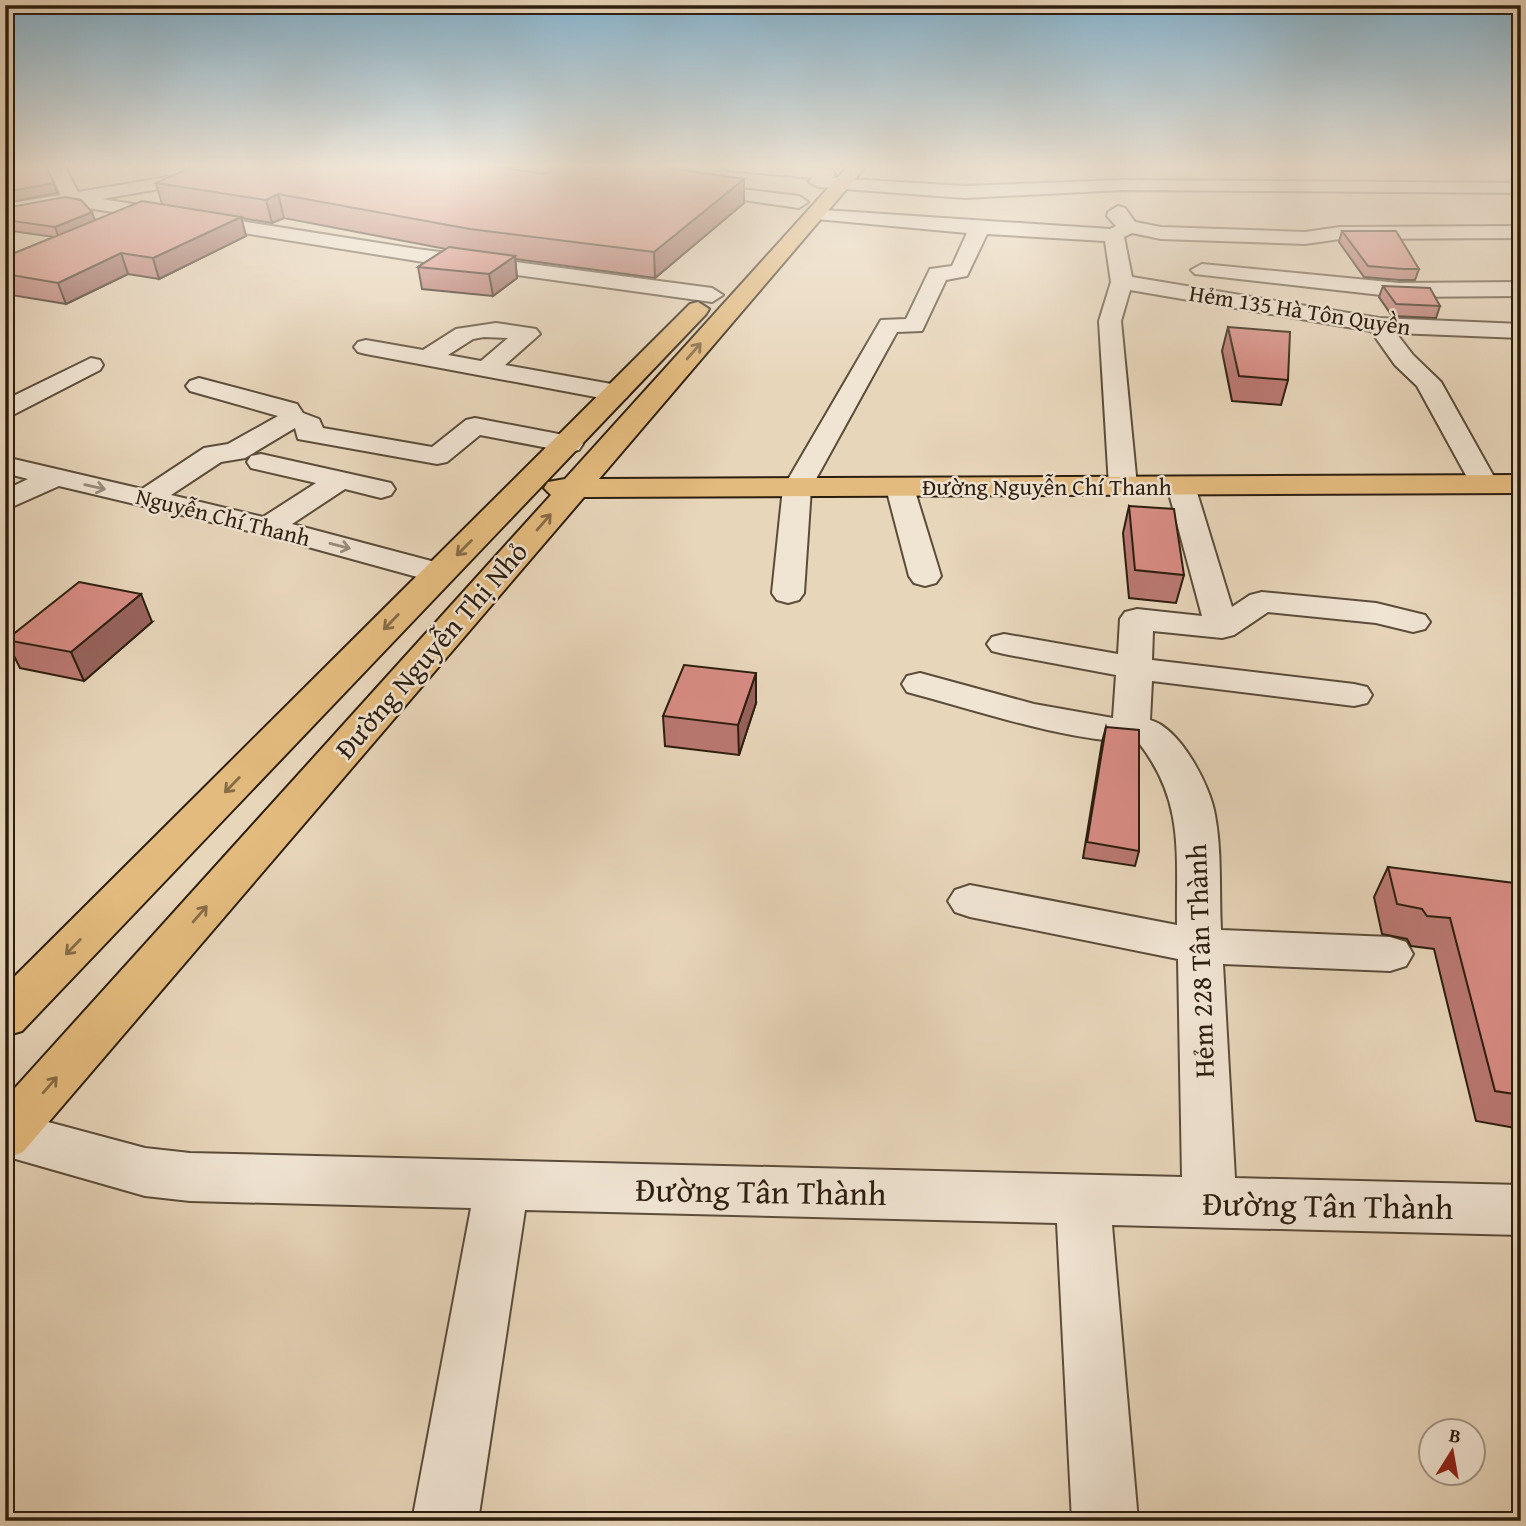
<svg xmlns="http://www.w3.org/2000/svg" width="1526" height="1526" viewBox="0 0 1526 1526" font-family="'Gentium Book Plus',serif">
<style>
.lines{fill:none;stroke-linecap:round;stroke-linejoin:round}
.minor-casing{stroke:#5b4c3a;stroke-width:4}
.major-casing{stroke:#2c1e0f;stroke-width:4}
.minor{fill:#f0e4d3;fill-rule:evenodd}
.major{fill:#e4bb7e;fill-rule:evenodd}
.wall{fill:#ba7872;stroke:#2c1e0f;stroke-width:2}
.shaded-wall{fill:#97625c;stroke:#2c1e0f;stroke-width:2}
.building{fill:#d88c84;stroke:#2c1e0f;stroke-width:2}
.oneway{stroke:#886c46}
.oneway2{stroke:#988b7b}
.labels{text-anchor:middle;stroke-width:5;stroke-linejoin:round;paint-order:stroke}
.far-street-label{font-size:23px;fill:#2c1e0f;stroke:#f0e4d3}
.street-label{font-size:28px;fill:#2c1e0f;stroke:#f0e4d3}
.near-street-label{font-size:33px;fill:#2c1e0f;stroke:#f0e4d3}
</style>
<rect width="100%" height="100%" fill="#e8d6bb"/>
<filter id="stains"><feTurbulence type="fractalNoise" baseFrequency=".00286" numOctaves="4"/><feColorMatrix values="0 0 0 0 .2 0 0 0 0 .09 0 0 0 0 .02 0 0 0 .5 -.17"/></filter>
<radialGradient id="worn" r=".72"><stop offset=".6" stop-color="#630" stop-opacity="0"/><stop offset="1" stop-color="#630" stop-opacity=".3"/></radialGradient>
<g class="lines">
<defs>
<path id="minor" d="M46,165H64L78,192L227,167L313,165L304,170L227,177L102,199L417,249L712,288L723,295L712,302L417,261L69,205L5,216V204L61,195Z
M719,165H783L832,170L835,174L832,178L965,186L1123,180L1521,183V193L1123,190L965,198L818,187L809,182L812,178L728,170Z
M693,183L799,196L808,202L799,208L687,192L684,188L687,184Z
M1118,206L1125,208L1135,222L1161,227L1305,232L1340,227L1521,226V238L1340,239L1305,244L1161,239L1132,233L1124,237L1132,277L1379,318L1521,324V338L1396,333L1413,355L1441,382L1498,484L1494,490L1484,493L1474,490L1417,386L1395,365L1371,331L1130,290L1121,321L1137,486L1133,492L1123,495L1113,492L1109,486L1099,321L1111,282L1105,241L987,234L967,276L946,280L922,331L897,332L811,488L804,593L799,600L788,603L777,600L772,593L783,488L881,320L906,319L930,269L952,266L967,233L816,219L809,217L806,213L809,209L1110,229L1116,226L1107,216L1108,212Z
M1202,264L1399,283L1521,282V296L1399,297L1195,274L1191,270Z
M496,323L536,329L540,334L505,365L617,385L626,388L630,393L626,398L617,401L366,354L358,352L354,347L358,342L366,340L423,350L456,329ZM484,337L508,338L481,361L448,355L473,339Z
M91,358L100,360L103,365L100,370L5,419V400Z
M199,378L297,404L303,413L319,419L323,428L432,447L466,420L475,418L569,436L579,438L583,444L579,450L569,452L480,435L447,462L437,464L298,439L295,428L245,458L221,462L171,495L263,517L316,483L251,468L247,462L251,456L261,454L391,483L395,489L391,495L381,498L345,489L292,524L450,566L455,573L450,580L439,583L261,534L59,486L5,510V490L28,479L5,473V457L142,489L204,448L228,444L278,416L190,391L186,386L190,381Z
M1181,477L1191,480L1195,486L1232,607L1250,595L1262,592L1376,603L1425,615L1430,622L1425,629L1413,632L1376,623L1268,612L1234,635L1222,638L1153,631L1152,660L1354,684L1367,687L1372,695L1367,703L1354,706L1152,681L1150,720C1180,728 1210,785 1215,815C1222,852 1219,893 1221,930L1390,937L1406,942L1413,954L1406,966L1390,971L1223,964L1235,1178L1521,1185V1235L1112,1225L1138,1521H1072L1057,1223L525,1210L478,1521H412L471,1208L190,1201L145,1196L5,1156L7,1111L145,1148L190,1153L1182,1177L1178,959L970,917L955,912L948,901L955,890L970,885L1177,925C1176,854 1185,802 1139,743C1060,740 983,712 907,692L902,684L907,676L920,673L1034,704L1113,718L1116,675L1004,654L992,651L987,644L992,637L1004,634L1118,654L1120,619L1125,612L1137,609L1202,616L1167,486L1171,480Z
M900,479L910,482L914,488L941,576L936,583L925,586L914,583L909,576L886,488L890,482Z"/>
<path id="major" d="M849,165H867L599,479L1521,475V493L584,497L23,1152L5,1159V1099L551,495L544,488L548,482L565,479Z
M698,302L709,309L706,314L22,1031L5,1036V986L690,304Z"/>
</defs>
<use href="#minor" class="minor-casing"/>
<use href="#major" class="major-casing"/>
<use href="#minor" class="minor"/>
<use href="#major" class="major"/>
</g>
<path class="wall" d="M196,165H685L686,171L744,179V203L655,278L515,259L517,278L493,296L422,289L418,267L446,249L284,218L272,223L241,218L246,236L159,279L128,274L66,304L5,294V257L54,237L5,230V207L95,220L162,204L156,183Z
M1342,231L1419,269L1415,280H1399L1364,277L1339,242Z
M1383,286L1440,306L1436,318L1392,316L1379,297Z
M1228,327L1288,380L1281,405L1232,401L1222,351Z
M1129,506L1184,575L1176,603L1129,598L1123,533Z
M152,622L84,681L20,668L6,640Z
M756,703L739,755L665,746L663,716Z
M1106,727L1139,851L1135,866L1083,858L1102,742Z
M1388,867L1521,901V1129L1476,1121L1434,949L1411,946L1407,939L1382,934L1374,897Z"/>
<path class="shaded-wall" d="M543,165H569L545,180Z
M663,165H685L686,173L668,179Z
M744,179V203L655,278L654,252Z
M54,183L57,193L5,203V192Z
M278,194L284,218L272,223L266,200Z
M92,212L96,223L59,238L55,227Z
M241,217L246,236L159,279L153,258Z
M121,253L128,274L66,304L58,283Z
M515,256L517,278L493,296L489,274Z
M141,594L152,622L84,681L71,652Z
M756,673V703L739,755L738,725Z"/>
<path class="building" d="M5,165H45L54,183L5,192Z
M196,165H484L545,174L563,165H665L667,168L744,179L654,252L470,229L278,194L266,200L156,183Z
M65,197L81,200L92,212L55,227L5,220V208Z
M142,201L241,217L153,258L121,253L58,283L5,274V257Z
M1342,231H1396L1419,269H1403L1368,266Z
M449,247L515,256L489,274L418,267Z
M1383,286L1430,288L1440,306L1396,304Z
M1228,327L1290,332L1288,380L1239,376Z
M1129,506L1174,509L1184,575L1135,570Z
M79,582L141,594L71,652L6,640Z
M684,665L756,673L738,725L663,716Z
M1106,727L1139,730V851L1087,842Z
M1388,867L1514,883L1521,901V1095L1495,1091L1450,918L1427,916L1422,909L1397,904Z"/>
<defs><path id="oneway-shaft" d="M-6 0H5M1.5-3L5.5 0L1.5 3" fill="none" stroke-width="1.6" stroke-linecap="round" stroke-linejoin="round" transform="scale(1.75)"/></defs>
<g class="oneway">
<use href="#oneway-shaft" transform="translate(694 351) rotate(-49)"/>
<use href="#oneway-shaft" transform="translate(544 522) rotate(-49)"/>
<use href="#oneway-shaft" transform="translate(464 548) rotate(135)"/>
<use href="#oneway-shaft" transform="translate(391 622) rotate(134)"/>
<use href="#oneway-shaft" transform="translate(232 785) rotate(134)"/>
<use href="#oneway-shaft" transform="translate(200 914) rotate(-49)"/>
<use href="#oneway-shaft" transform="translate(73 947) rotate(134)"/>
<use href="#oneway-shaft" transform="translate(50 1085) rotate(-49)"/>
</g>
<g class="oneway2">
<use href="#oneway-shaft" transform="translate(95 487) rotate(13)"/>
<use href="#oneway-shaft" transform="translate(340 546) rotate(14)"/>
</g>
<linearGradient id="sky" x2="0" y2="1"><stop stop-color="#87b6d2"/><stop offset="0.44" stop-color="#f5ede0"/><stop offset="1" stop-color="#f5ede0" stop-opacity="0"/></linearGradient>
<rect width="1526" height="378" fill="url(#sky)"/>
<g class="labels">
<g class="far-street-label">
<text transform="translate(1300 310) rotate(9)" y="8">Hẻm 135 Hà Tôn Quyền</text>
<text x="1047" y="495">Đường Nguyễn Chí Thanh</text>
<text transform="translate(223 517) rotate(14)" y="8">Nguyễn Chí Thanh</text>
</g>
<g class="street-label">
<text transform="translate(431 650) rotate(-49)" y="10">Đường Nguyễn Thị Nhỏ</text>
<text transform="translate(1200 961) rotate(-92)" y="10">Hẻm 228 Tân Thành</text>
</g>
<g class="near-street-label">
<text transform="translate(761 1191) rotate(1)" y="12">Đường Tân Thành</text>
<text transform="translate(1328 1205) rotate(1)" y="12">Đường Tân Thành</text>
</g>
</g>
<rect width="1526" height="1526" fill="none" stroke="#e8d6bb" stroke-width="28"/>
<rect x="7" y="7" width="1512" height="1512" fill="none" stroke="#2c1e0f" stroke-width="3.5"/>
<rect x="14" y="14" width="1498" height="1498" fill="none" stroke="#2c1e0f" stroke-width="2"/>
<g transform="translate(1452 1452) rotate(11)"><circle r="33" fill="#f0e4d3" stroke="#a29585" stroke-width="2"/>
<path d="M0-5L12 26L0 18L-12 26Z" fill="#8f2418"/>
<text y="-10" font-size="19" font-weight="bold" text-anchor="middle" fill="#2c1e0f">B</text>
</g>
<rect width="100%" height="100%" filter="url(#stains)"/>
<rect width="100%" height="100%" fill="url(#worn)"/>
</svg>
